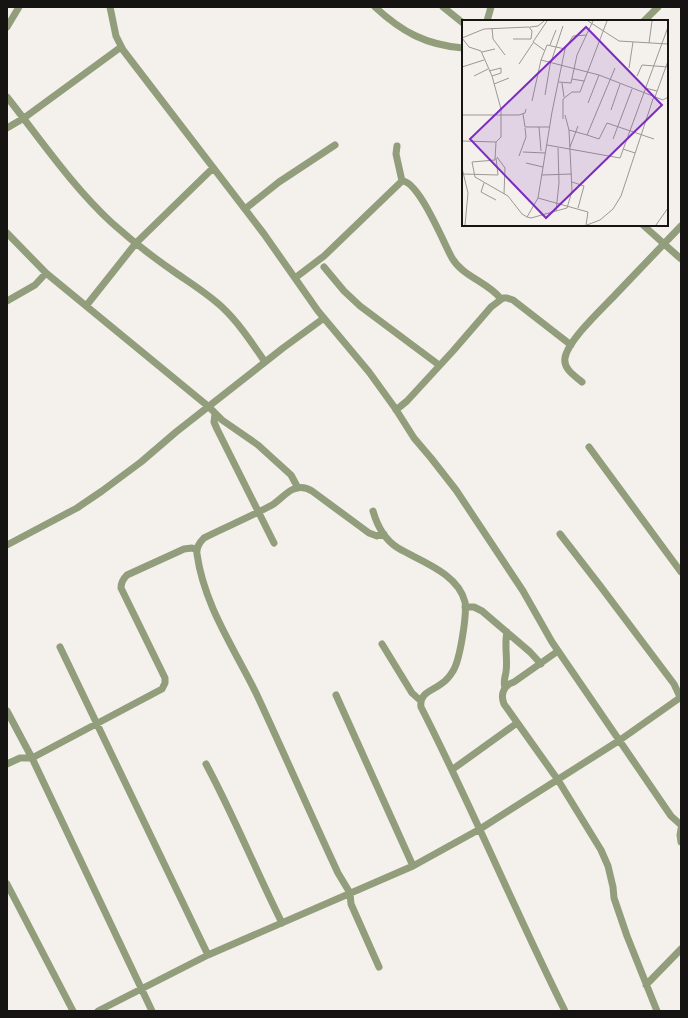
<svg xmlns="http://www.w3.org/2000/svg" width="688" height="1018" viewBox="0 0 688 1018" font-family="Lato,sans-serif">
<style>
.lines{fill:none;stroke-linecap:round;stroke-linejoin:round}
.minor{stroke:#929d7b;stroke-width:7}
.inset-road{fill:none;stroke:#9b9895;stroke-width:1}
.view{fill:#7b2cbf;fill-opacity:0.15;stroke:#7b2cbf;stroke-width:2}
.inset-edge{fill:none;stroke:#161413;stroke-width:2}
</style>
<rect width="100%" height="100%" fill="#f4f0ec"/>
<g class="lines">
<path class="minor" d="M110,7L116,36L123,50L264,234L318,311L369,372L395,408L414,438L431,458L456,490L523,591L552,642L671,816L681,825
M375,7C402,32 426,45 463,48
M443,7L463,23
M487,21L491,7
M644,21L658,7
M7,27L19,7
M7,97C41,140 72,186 112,223C132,241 154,258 176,273C192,284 208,294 222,307C239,323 252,343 265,362
M7,128L24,118L121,47
M397,146L396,154L402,181
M402,181C419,181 444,244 452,258C463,277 488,282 501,299
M245,209L279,182L335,145
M643,225L681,259
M7,233L46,273L209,407L222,420L258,445L291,475L298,488
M324,267L344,291L360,306L439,365
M295,278L324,256L402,181
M7,301L35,285L46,273
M86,306L136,243L213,168
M582,382C575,376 563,369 565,358C568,340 602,309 616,294C637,272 659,249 681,226
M396,410L407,401L453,351L491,307L503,298H507L513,300L571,345
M215,414L214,422L217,429L274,543
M589,447L681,572
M373,511C377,525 385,540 398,548C420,561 458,573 465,602C467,615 460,660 453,671C450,676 446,681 441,684C432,691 419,693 421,707C472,807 515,911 565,1011
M560,534L601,587L674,684L681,699
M7,545L77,508L102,491L141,462L176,432L283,348L324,318
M465,607H474L482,611L530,652L541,664
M382,644L412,693L421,701
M60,647L208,955
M558,651L514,682C504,685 500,694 504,704L558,780L601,850L608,866L613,887L614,898L627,936L657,1011
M505,688C503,682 505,678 506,672C508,659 504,645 507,632
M336,695L413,866
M7,711L32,758L152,1011
M7,764L20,758H32L162,689L165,683V678L121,588C121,582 123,579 127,575L184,549L192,548L197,550
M206,764C234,816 256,871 282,923
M453,769L517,723
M681,829L680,835L681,842
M7,884L73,1011
M379,967L351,904L350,893L338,873C310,813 284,753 256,693C234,648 204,605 197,554C196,548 199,543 204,538C226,527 250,517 272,505C279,501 287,491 294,489C301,486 307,488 312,491L369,533L377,536L384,534
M646,985L681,949
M98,1011L208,955L413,866L480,829L620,740L681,697"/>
</g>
<g transform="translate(462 20)">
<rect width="206" height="206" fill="#f4f0ec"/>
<path class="inset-road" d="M126,1L157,21L206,24M68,7L76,6L82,1M30,8L31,19L43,35M125,15L111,16L103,29L85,25L79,40L137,55L201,80L206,77M187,23L190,1M88,25L94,10M82,30L71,22L85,1M20,32L33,29M57,44L71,23M0,47L22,40M167,48L171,22M27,51L39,48V53L30,56M12,56L26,49M175,56L180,45L206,47M110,59L122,61M97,62L109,63L115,35L131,1M100,63L102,77M32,64L47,58M183,68L195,71M83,75L88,45L101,6M193,77L206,41M70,81L79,40M126,83L137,55M149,90L158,64M61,94L63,107H87M0,95H57L63,93L64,89M103,95L107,110L125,115L153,48M101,99V79L110,72H118L145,1M77,107L79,131M125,115L137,119L145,103L192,119M151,119L170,69M0,121L34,122L39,117V89L30,56L19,31L7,27L0,18L22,9L67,7L70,11L69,19H51M34,122L33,140L10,142L13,157L46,176L60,194L65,197L76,178L90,92L103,29M85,125L158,138L206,7M108,127L116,106M161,129L173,133M61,132L83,133M57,136L64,117L63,108M35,137L43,148L42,174M64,143L81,147M0,148L6,173L3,205M1,154L36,155L34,138M80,155L110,154M110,162L122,166L116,188M22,163L19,172L34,180M76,178L126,192L124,205M94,191L105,188L110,171L107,110M65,197L69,198L94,191L97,163L96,128M125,205L138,200L151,189L159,176L192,76M194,205L206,188"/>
<path class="view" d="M124,7L200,85L84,198L8,119Z"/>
<rect width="206" height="206" class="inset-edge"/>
</g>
<rect width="688" height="1018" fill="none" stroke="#161413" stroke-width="16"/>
</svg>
